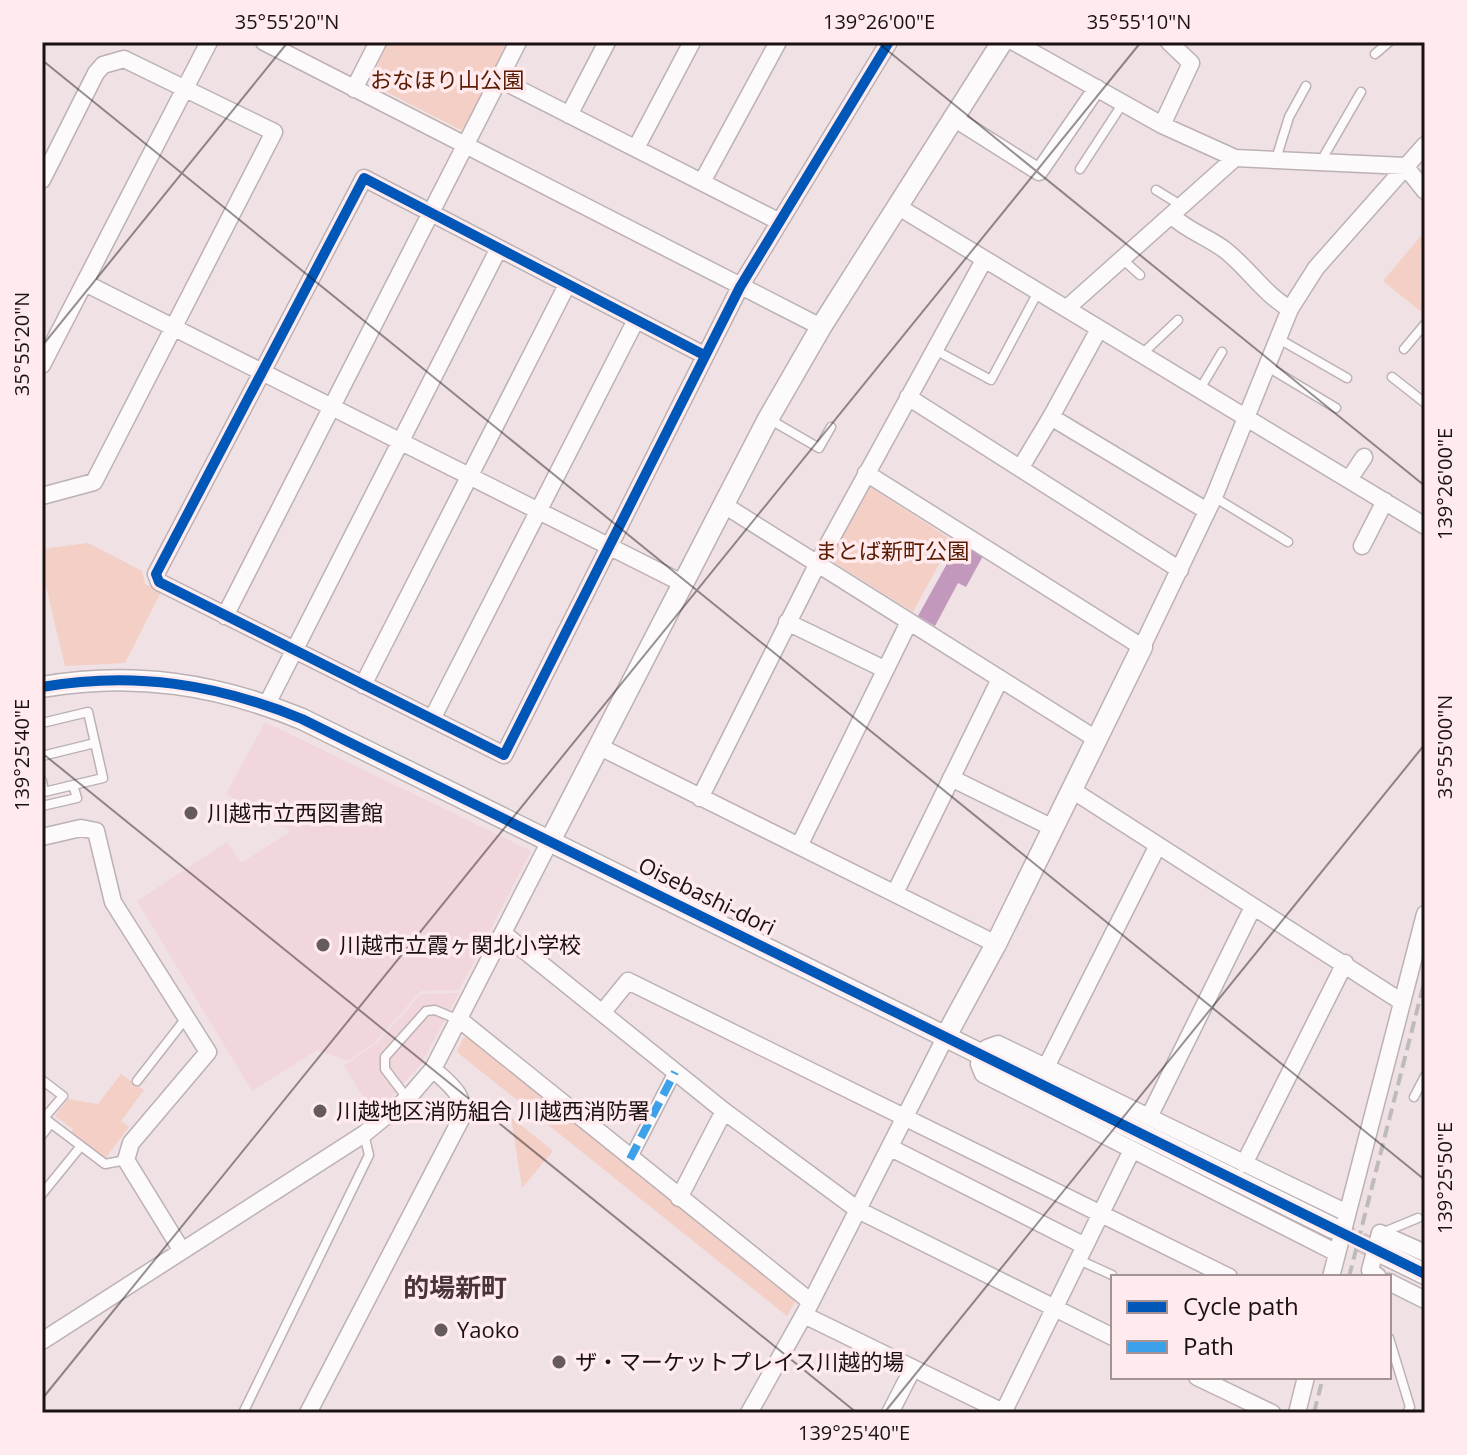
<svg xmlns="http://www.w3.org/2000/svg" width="1467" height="1455" viewBox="0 0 1467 1455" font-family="'Open Sans','Noto Sans JP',sans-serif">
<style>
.built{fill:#f1d7dc}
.green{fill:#f3cfc6}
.water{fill:#c298bd}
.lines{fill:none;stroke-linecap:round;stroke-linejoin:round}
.tertiary-tunnel{stroke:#cfc2c5;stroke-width:20;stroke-dasharray:20 10;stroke-linecap:butt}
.service-casing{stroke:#bcb1b4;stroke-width:11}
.pedestrian-casing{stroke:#bcb1b4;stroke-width:15}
.minor-casing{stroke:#bcb1b4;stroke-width:19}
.tertiary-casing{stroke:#bcb1b4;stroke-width:23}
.service{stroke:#fdfafb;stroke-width:8}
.pedestrian{stroke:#fdfafb;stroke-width:12}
.minor{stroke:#fdfafb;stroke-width:16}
.tertiary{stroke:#fdfafb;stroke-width:20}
.rail{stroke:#bebbbb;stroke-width:4;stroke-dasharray:12 6;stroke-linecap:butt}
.quiet{stroke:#3da1ea;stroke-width:8;stroke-dasharray:16 8;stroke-linecap:butt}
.cycleway-casing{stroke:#ffeaee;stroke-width:15}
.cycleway{stroke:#0057b8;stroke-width:10}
.ticks{fill:none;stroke:#1a1113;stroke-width:2;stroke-opacity:0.45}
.poi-dot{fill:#655a5c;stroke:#ffeaee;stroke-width:3}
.labels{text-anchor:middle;stroke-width:7;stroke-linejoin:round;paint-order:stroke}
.park-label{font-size:22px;fill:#591a00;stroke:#ffeaee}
.poi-label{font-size:22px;fill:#1a1113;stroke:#ffeaee;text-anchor:start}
.street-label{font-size:22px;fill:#1a1113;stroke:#ffeaee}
.quarter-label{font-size:26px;font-weight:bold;fill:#493539;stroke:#ffeaee}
.neatline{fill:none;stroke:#1a1113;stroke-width:3}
.ticks-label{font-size:20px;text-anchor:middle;fill:#1a1113}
</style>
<rect width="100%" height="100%" fill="#efe1e4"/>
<path class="built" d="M265,722L531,851L459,990L421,991L374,1043L348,1061L317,1050L252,1091L137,901L227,842L241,863L291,831L226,794Z
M459,993L421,1064L391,1097L372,1111L344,1066L378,1042L421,994Z"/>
<path class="green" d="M388,42H509L466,128L461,130L375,86L372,77Z
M1425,231V313L1424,314L1383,281Z
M870,487L952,540L913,612L830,560Z
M88,543L142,571L145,584L161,592L125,663L65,666L42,570V549Z
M469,1037L796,1300L787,1316L457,1052L463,1038Z
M121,1074L144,1090L121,1121L129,1127L105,1159L71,1133L73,1129L55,1116L68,1099L98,1104Z
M511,1117L553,1151L522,1188Z"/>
<path class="water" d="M959,542L983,556L966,587L958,583L935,626L918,616Z"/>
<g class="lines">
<path class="tertiary-tunnel" d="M1333,1228L1380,1252"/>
<defs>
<path id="service" d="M1375,54L1389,42
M1276,159L1289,117L1306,86
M1321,161L1361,92
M1080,169L1123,103
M1156,190L1182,206
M1121,258L1140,275
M1279,339L1347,378
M1404,349L1425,324
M935,350L991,380L1038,292
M1142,354L1178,320
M1268,367L1336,408
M1392,377L1425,403
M1200,389L1222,352
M769,419L819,448L831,427
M1214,497L1288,542
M42,723L88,712L103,778L44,792L42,781
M42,756L95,743
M42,806L77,798L73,785
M42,1080L63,1096L44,1118L105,1164L126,1160
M137,1081L186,1018
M1414,1097L1425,1076
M407,1098L385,1069V1057L426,1011L435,1010L459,1020
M42,1135L51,1123
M42,1194L81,1146
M1384,1232L1418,1218
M1079,1260L1112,1275
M1389,1338L1410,1407L1407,1413
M243,1413L369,1155L364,1134"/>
<path id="pedestrian" d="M630,1159L675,1072"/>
<path id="minor" d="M264,42L821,327
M1014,42L1162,125L1235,158L1405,166L1425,191
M499,79L778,221
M354,89L378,42
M569,115L607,42
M952,117L1039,172L1097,88
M1162,125L1191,63L1169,42
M636,148L692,42
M42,180L96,73L103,65L124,59L274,132L94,482L42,496
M702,182L778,42
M897,206L1425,526
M1172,216C1188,231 1208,237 1225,250C1248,268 1264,294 1290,309
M85,283L684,584
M1067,308L1235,158
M704,355L364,178L156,574L159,582L504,755L740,287L889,42
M42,365L209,42
M908,397L1180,570
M1051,417L1099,329
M1021,467L1051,417L1207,511
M866,473L1142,647L1214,497L1290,309L1316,268L1425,145
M1350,478L1364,457
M724,505L1096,739
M1362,546L1385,501
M225,616L518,42
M787,622L884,669
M363,685L567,285
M267,704L498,250
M432,719L636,320
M600,747L996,944
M951,778L1053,828
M1072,790L1402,1002
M700,798L820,559L984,260
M42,837L81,828L96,831L113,902L208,1052L131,1143L126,1160L182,1251
M799,846L908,624
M895,893L1000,679
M504,934L724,1111L858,1210L1113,1337
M602,1013L628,981L1229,1277
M460,1020L811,1302
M1046,1067L1157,847
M1149,1117L1253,907
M891,1148L1085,1246
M1244,1164L1345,963
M679,1198L724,1111
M1337,1253L983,1074L979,1064L987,1048L998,1044L1347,1213
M1331,1277L1425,914
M1378,1277L1370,1270L1380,1233L1425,1253
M1389,1282L1425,1300
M804,1315L1005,1413
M42,1341L364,1134L408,1098L433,1069L550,841
M1197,1377L1272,1413
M308,1413L461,1119C467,1095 449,1084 433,1069
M749,1413L811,1302L946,1036
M890,1413L913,1368
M1003,1413L1132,1150
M1297,1413L1306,1377"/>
<path id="tertiary" d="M42,687C134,671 217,684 302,719L1333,1228
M550,841L768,419L821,327L1002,42
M946,1036L996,944L1142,647
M1380,1252L1425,1274"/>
</defs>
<use href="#service" class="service-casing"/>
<use href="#pedestrian" class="pedestrian-casing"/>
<use href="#minor" class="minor-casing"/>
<use href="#tertiary" class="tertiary-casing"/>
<use href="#service" class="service"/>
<use href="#pedestrian" class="pedestrian"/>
<use href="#minor" class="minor"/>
<use href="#tertiary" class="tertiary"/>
<path class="rail" d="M1349,1277L1425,979
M1314,1413L1323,1377"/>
<path class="quiet" d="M630,1159L675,1072"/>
<defs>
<path id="cycleway" d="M704,355L364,178L156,574L159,582L504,755L740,287L889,42
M42,687C134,671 217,684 302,719L1425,1274"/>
</defs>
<use href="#cycleway" class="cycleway-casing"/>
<use href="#cycleway" class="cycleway"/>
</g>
<path class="ticks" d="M877,42L1425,486M42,60L1425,1180M42,346L288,42M42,753L857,1413M42,1399L1141,42M884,1413L1425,744"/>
<g class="poi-dot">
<circle cx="191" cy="813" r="8"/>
<circle cx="323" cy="945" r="8"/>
<circle cx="320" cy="1111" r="8"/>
<circle cx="441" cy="1330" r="8"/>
<circle cx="559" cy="1362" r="8"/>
</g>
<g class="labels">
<g class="park-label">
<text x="447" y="88">おなほり山公園</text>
<text x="892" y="559">まとば新町公園</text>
</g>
<g class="poi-label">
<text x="207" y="821">川越市立西図書館</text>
<text x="339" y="953">川越市立霞ヶ関北小学校</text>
<text x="336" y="1119">川越地区消防組合 川越西消防署</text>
<text x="457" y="1338">Yaoko</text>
<text x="575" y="1370">ザ・マーケットプレイス川越的場</text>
</g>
<g class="street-label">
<text transform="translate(707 896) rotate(26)" y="8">Oisebashi-dori</text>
</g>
<g class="quarter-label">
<text x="455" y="1297">的場新町</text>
</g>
</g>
<rect width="1467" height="1455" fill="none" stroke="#ffeaee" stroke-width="88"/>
<rect x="1111" y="1275" width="280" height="104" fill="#ffeaee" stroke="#a39396" stroke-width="2"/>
<rect x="1127" y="1301" width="40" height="12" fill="#0057b8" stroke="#a39396" stroke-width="2"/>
<text x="1183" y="1315" font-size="24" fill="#1a1113">Cycle path</text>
<rect x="1127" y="1341" width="40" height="12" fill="#3da1ea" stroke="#a39396" stroke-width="2"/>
<text x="1183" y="1355" font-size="24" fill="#1a1113">Path</text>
<rect x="44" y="44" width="1379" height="1367" class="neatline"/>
<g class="ticks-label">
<text x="287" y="29">35°55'20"N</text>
<text x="879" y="29">139°26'00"E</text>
<text x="1139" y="29">35°55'10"N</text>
<text transform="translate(22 344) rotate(-90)" y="7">35°55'20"N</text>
<text transform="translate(1445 484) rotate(-90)" y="7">139°26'00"E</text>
<text transform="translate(1445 747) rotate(-90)" y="7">35°55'00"N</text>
<text transform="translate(22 755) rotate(-90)" y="7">139°25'40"E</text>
<text transform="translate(1445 1178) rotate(-90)" y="7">139°25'50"E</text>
<text x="854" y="1440">139°25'40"E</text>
</g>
</svg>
